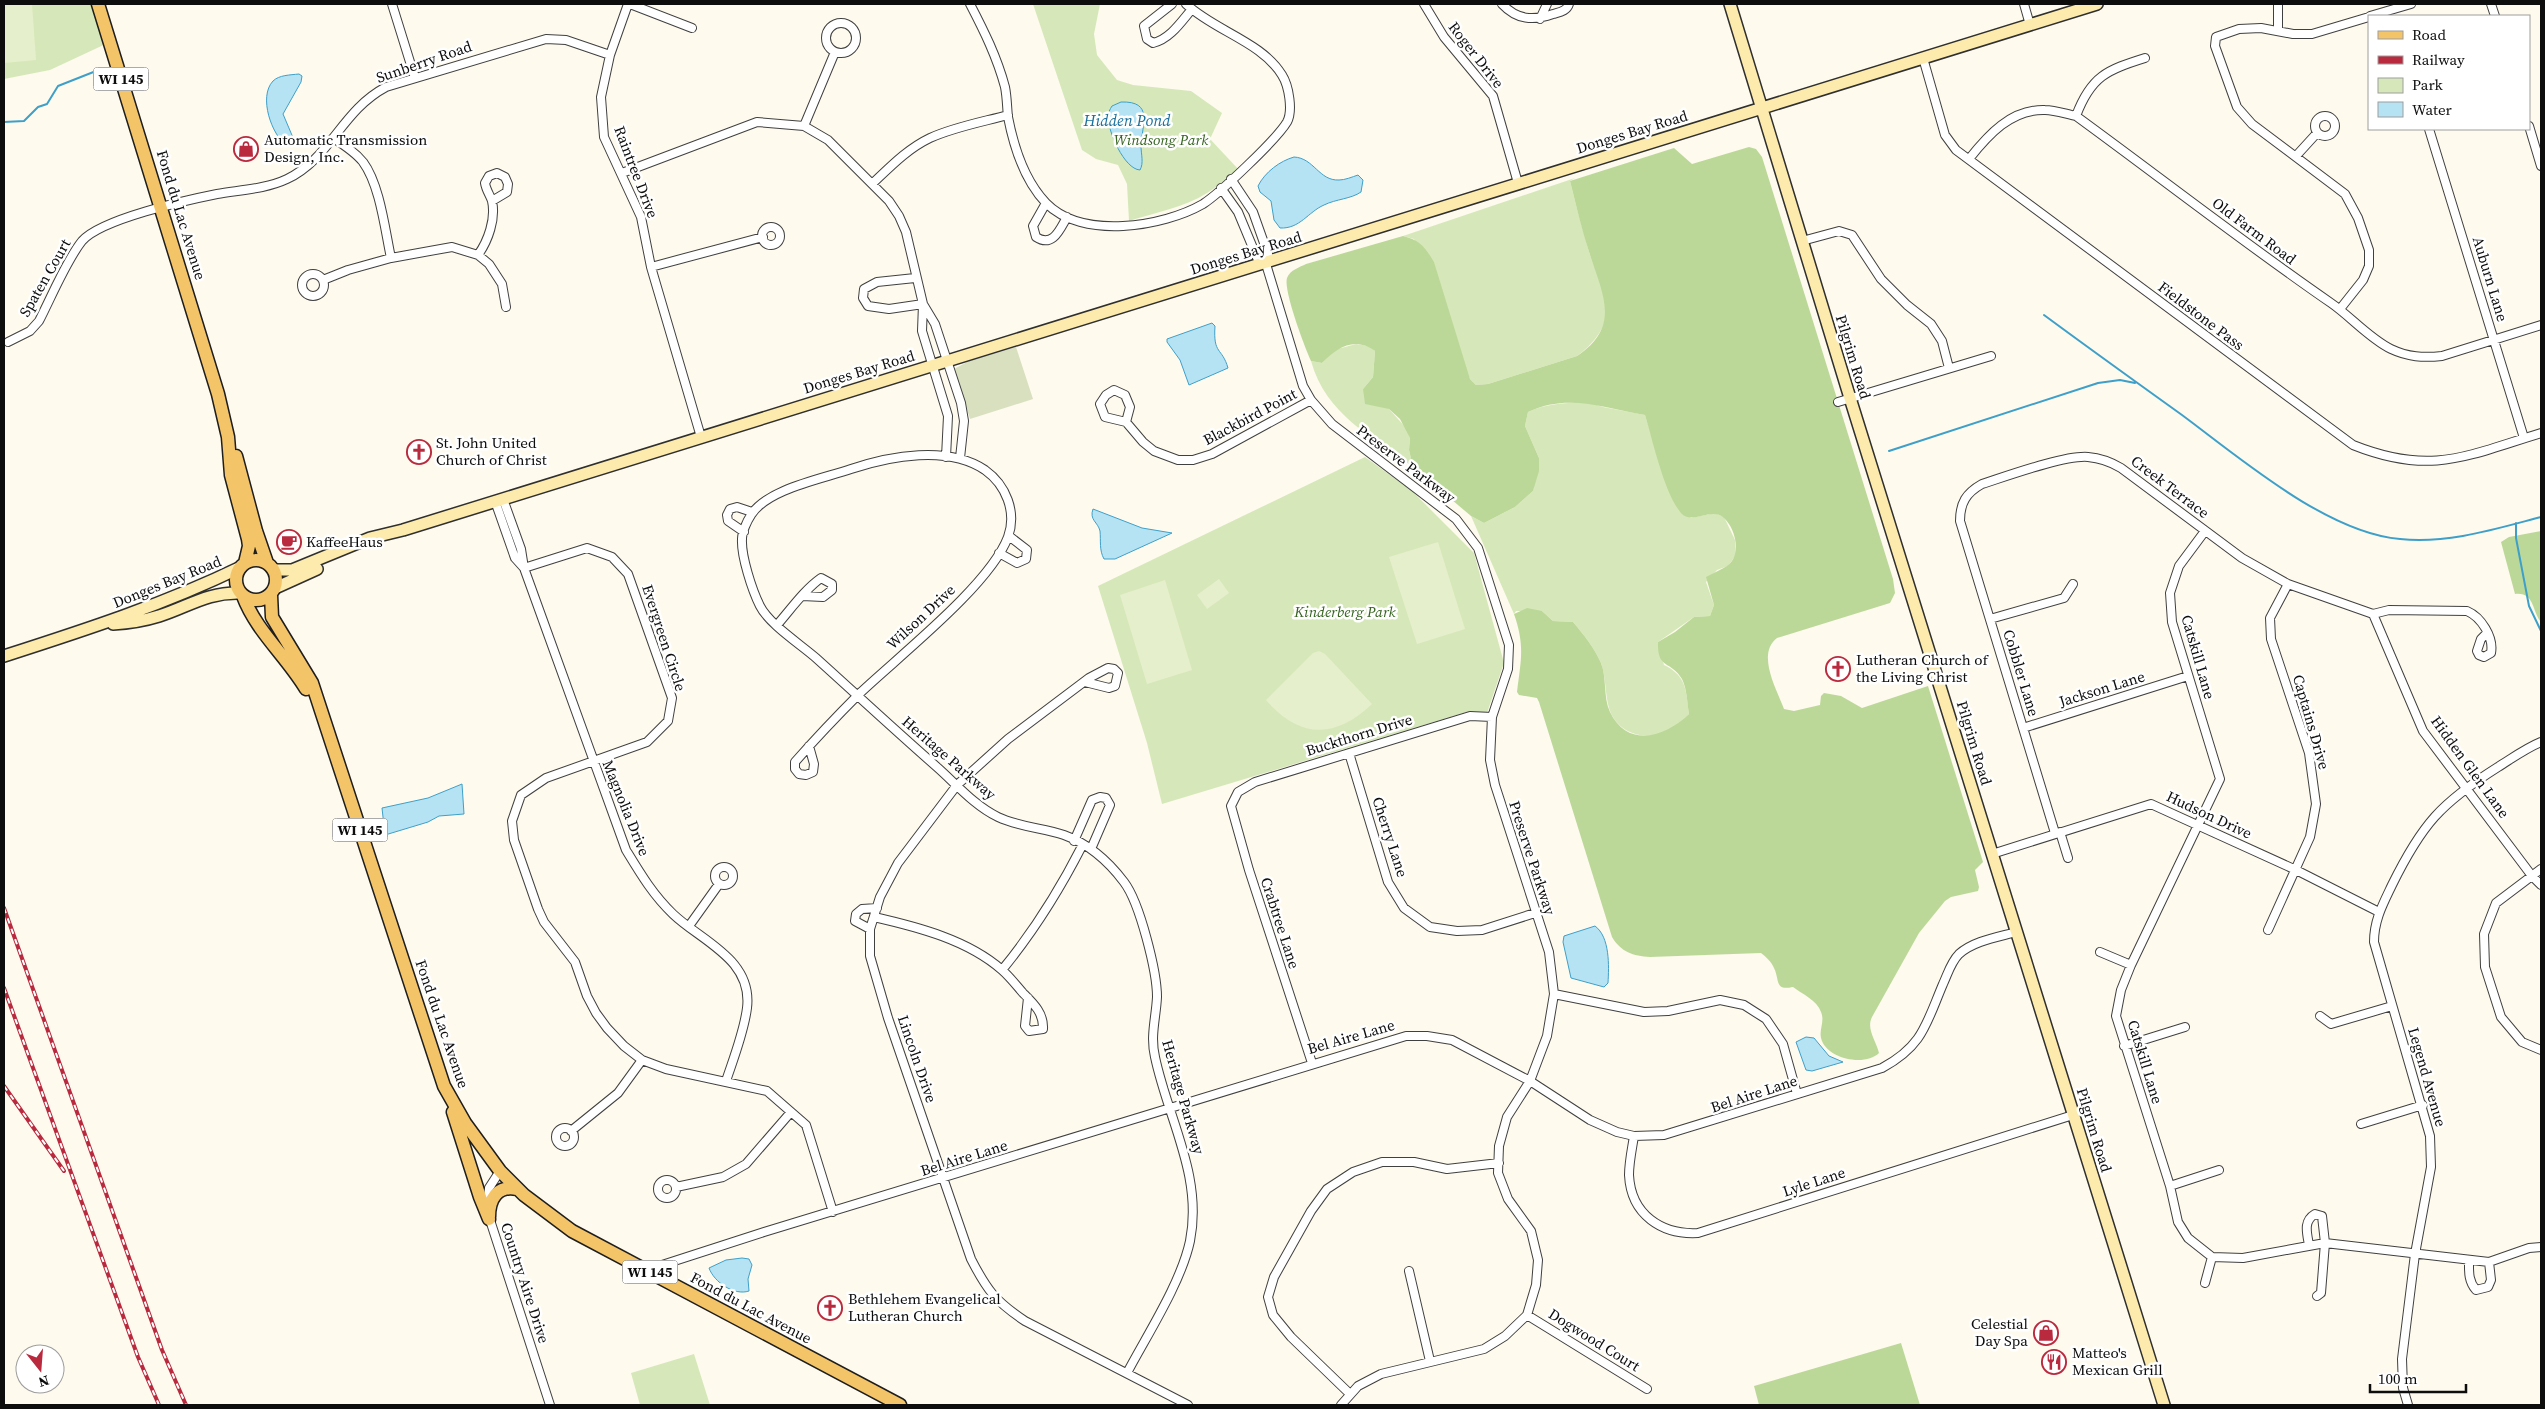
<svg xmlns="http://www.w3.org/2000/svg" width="2545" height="1409" viewBox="0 0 2545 1409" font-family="'Source Serif 4',serif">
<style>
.green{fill:#d6e8b9}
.forest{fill:#bcd899}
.cemetery{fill:#d9e0c0}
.pitch{fill:#e6efcb}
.water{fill:#b5e3f4;stroke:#3ea0c9}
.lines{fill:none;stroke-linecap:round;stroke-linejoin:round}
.stream{stroke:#3ea0c9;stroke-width:2}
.street-casing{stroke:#404040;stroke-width:10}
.secondary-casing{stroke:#2f2f2f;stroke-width:14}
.primary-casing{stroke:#1e1e1e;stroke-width:15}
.street{stroke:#fff;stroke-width:8}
.secondary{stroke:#fcebac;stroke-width:11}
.primary{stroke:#f4c469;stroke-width:12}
.rail-casing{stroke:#b92a3f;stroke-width:4}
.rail{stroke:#fff;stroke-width:2;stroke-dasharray:5.5;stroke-linecap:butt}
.labels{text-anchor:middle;stroke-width:5;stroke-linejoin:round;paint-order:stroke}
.shield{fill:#fff;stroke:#565656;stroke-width:1}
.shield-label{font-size:14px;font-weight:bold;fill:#0d0d0d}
.street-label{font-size:15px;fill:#0d0d0d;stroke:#fff}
.poi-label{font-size:15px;fill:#0d0d0d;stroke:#fff;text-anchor:start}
.park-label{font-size:15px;font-style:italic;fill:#356320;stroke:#fff}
.water-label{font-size:16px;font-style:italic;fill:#1b709b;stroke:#fff}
</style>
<rect width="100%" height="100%" fill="#fefaee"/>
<path class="green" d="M4,4H98L110,42L50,70L4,79Z
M1033,4H1100L1094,34L1097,55L1117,80L1133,85L1191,91L1222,113L1210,139L1240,171C1226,177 1219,186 1207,193C1185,207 1154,213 1129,221L1127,184L1118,165L1096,159L1082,150Z
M1575,178L1570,181C1576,206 1583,231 1590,255C1596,273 1606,291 1607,310C1607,328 1591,346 1577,356L1488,384L1476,385L1470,379L1414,239L1403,236Z
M1356,344L1369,346L1375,351L1373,377L1363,389L1389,409L1407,429L1410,438L1409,450L1413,467C1372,436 1326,415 1311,361L1322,363L1334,350Z
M1588,402L1603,407L1645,415L1669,490L1691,518L1715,513L1724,517L1735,540L1736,555L1728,566L1717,570L1706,582L1714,605L1710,616L1694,617L1658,642L1664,665C1687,676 1686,691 1689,714C1681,721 1674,729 1665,733C1642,741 1616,732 1609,708C1605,694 1606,677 1601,663C1594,647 1584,635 1573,622L1553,621L1542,611H1516L1514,614L1471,516L1484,523L1515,507L1533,491L1539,458L1525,426L1528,412C1547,403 1567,403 1588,402Z
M1365,457L1411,490L1474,553L1504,663L1487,713L1470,711L1162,804L1147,743L1098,586Z
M694,1354L710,1405H640L631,1373Z"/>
<path class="forest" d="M1749,147L1756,149L1762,157L1893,579L1895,593L1890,603L1777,638C1756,654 1777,690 1784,709L1794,711L1820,705L1821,696L1824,693L1841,696L1862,708L1928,686L1983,862L1975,870L1979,887L1978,891L1951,897L1945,901L1919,933L1872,1017C1866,1029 1876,1040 1879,1053C1865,1067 1826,1059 1821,1038C1819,1030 1825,1021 1821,1012C1817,1000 1802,994 1793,987C1774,991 1780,980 1774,968C1771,961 1766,957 1761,953L1650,957C1633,956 1621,952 1612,937L1539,702L1537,698L1519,695L1517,692C1521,659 1525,646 1514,614L1527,608L1542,611L1553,621L1573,622C1584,635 1594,647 1601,663C1607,678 1603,697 1610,712C1628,749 1665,737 1689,714C1687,702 1687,689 1682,679C1671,660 1657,670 1658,642L1675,632L1694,617L1710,616L1714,605L1706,577C1713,573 1721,570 1727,566C1742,556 1736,529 1724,518C1711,506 1692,526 1681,513C1664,493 1653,441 1645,415C1604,408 1568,393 1528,412L1525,426L1539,458V471L1533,491L1515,507L1484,523L1471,516L1413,467L1409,450L1410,438L1400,419L1389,409L1365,404L1363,389L1373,377L1375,351C1354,336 1337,348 1322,363L1311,361C1305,348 1283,290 1287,278C1290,270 1300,267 1306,264L1403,236C1420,240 1425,247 1434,262L1470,379L1476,385L1488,384L1577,356C1621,327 1603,295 1590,255C1582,231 1576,205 1570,181L1674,148L1692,164Z
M2541,531V622C2532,612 2535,592 2515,594L2501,542L2509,537Z
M1901,1343L1920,1405H1759L1754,1386Z"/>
<path class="cemetery" d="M1016,347L1033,399L970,419L954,369L969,361Z"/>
<path class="pitch" d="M4,4H32L36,60L4,63Z
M1438,542L1465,629L1417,644L1389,557Z
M1219,579L1229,593L1207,609L1197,595Z
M1165,580L1192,670L1147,684L1120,595Z
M1319,651L1325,654L1372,704C1335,739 1300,739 1266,700L1313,653Z"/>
<path class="water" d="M299,74L302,76L301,82L283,114L294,140L286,145C272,135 258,97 273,81C279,75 290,75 299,74Z
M1121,102C1154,101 1142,124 1141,146C1141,154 1144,163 1140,170C1124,169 1108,131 1108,117C1108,113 1110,109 1112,106Z
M1294,157C1314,158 1319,181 1339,180C1345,180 1352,177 1358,175L1363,180L1361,192C1351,199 1336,199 1324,205C1308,212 1300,229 1280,228L1274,220L1271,201L1260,192L1258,186C1265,172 1280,161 1294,157Z
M1212,323L1215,326C1213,355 1222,347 1228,368L1189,385L1180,360L1167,342V339Z
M1093,509L1142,528L1172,533L1115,559H1104C1099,550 1101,541 1100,531C1098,522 1089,520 1093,509Z
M462,784L464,814L439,816L428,822L385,835L382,808L428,798Z
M1595,926C1610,937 1609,966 1608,983L1604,987L1571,978L1563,942L1564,936Z
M1806,1037L1814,1038L1829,1056L1843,1062L1812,1071L1806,1070L1796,1042Z
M742,1258L749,1259L752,1265L748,1279L749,1291C734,1296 714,1282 709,1268L726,1260Z"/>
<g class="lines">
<path class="stream" d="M4,122L24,121L38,107L47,104L58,86L96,71L112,70
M2044,315C2090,349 2136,382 2182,415C2240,458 2327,533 2400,539C2448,544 2495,529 2541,517
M1889,451L2098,383L2120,380L2135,383
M2516,523V538L2529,606L2541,631"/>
<defs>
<path id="street" d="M392,4L415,78
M628,4L610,55L601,97L604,137L641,217L651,267L701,437
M630,4L692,28
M970,4C984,31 997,57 1005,87C1007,97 1007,108 1008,117C1014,148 1024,180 1046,203C1082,240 1163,227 1203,204C1220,193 1277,139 1287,122C1293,111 1289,86 1282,75C1262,42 1215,31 1186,4
M1172,4L1144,26L1147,39L1153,43C1170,39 1181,22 1192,9
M1424,4L1444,37L1493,96L1518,183
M1502,4C1517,20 1533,21 1553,14C1560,12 1567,11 1569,4
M2024,4L2030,25
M2278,4V31
M2491,4L2495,16
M2370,16L2411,4
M1540,19L1547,4
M826 38a15 15 0 1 1 30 0a15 15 0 1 1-30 0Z
M1923,58L1945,135L1956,150L2353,445C2431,476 2466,456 2541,433
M2076,116C2091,76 2107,70 2145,58
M2315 126a10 10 0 1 1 20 0a10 10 0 1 1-20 0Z
M804,126L835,52
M2529,126L2541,166
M2429,129L2524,438
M333,138C344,145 355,152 363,162C380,185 385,230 391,258
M2296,156L2317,133
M1969,159C1988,135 2011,109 2045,110C2055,110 2066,114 2076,116C2161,178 2244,243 2331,303C2350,316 2370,339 2391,349C2408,357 2423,358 2442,356L2541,325
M622,173L757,122L804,126L828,140L889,201L899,216L906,232L923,304L935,324L961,403L964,421L960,458
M1231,179L1253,212L1269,257L1266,264
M872,184C890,167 907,149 930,138C954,127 982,122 1008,115
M1221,188L1238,212L1258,260L1266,264
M1046,203L1033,226L1036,237C1053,248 1060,229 1067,217
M762 236a9 9 0 1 1 18 0a9 9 0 1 1-18 0Z
M1802,241L1839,231L1852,235L1881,279L1907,305L1931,324L1942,341L1949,368
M478,255C488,241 496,219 492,201C490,195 486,190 485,183L489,176L497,173L505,177L508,184L507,192L492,201
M1266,264L1303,386L1311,400L1332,424L1456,519L1478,548L1509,645L1508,669L1492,717L1490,760L1495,785L1549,952L1554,994L1547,1036L1530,1081L1507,1117L1499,1146L1498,1173L1508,1199L1531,1231L1538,1260L1536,1285L1527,1315L1505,1336L1484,1349L1381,1374L1358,1386L1341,1405
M651,267L763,237
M302 285a11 11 0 1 1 22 0a11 11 0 1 1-22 0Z
M915,278L877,282L864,289L863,298L868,306L889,309L923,304
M323,280L348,270L391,258L452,247L478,255L489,264L502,284L506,307
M923,304L922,331L948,416L946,457
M2340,309L2363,280L2369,266V250L2358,218L2345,194L2252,124L2237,107L2215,46L2216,37L2239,29L2261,28L2293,34H2312L2369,17
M8,342L30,331L39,321C51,298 66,261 82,241C101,219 187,200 217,194C240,190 266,189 287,179C331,158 341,111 386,87L546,39L566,40L610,55
M1838,402L1991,356
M1126,422L1105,417L1100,404L1106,395L1114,390L1125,395L1130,407L1126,422L1143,442L1154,451L1178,460H1193L1212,454L1311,400
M503,499L521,549L524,568L626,850C640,873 653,895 673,914C701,941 753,959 747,1008C744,1032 734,1057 726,1081
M495,501L515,558L524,568
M2205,531L2179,566L2170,593L2172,622L2220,779L2131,965L2121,990L2116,1016L2170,1186L2178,1222L2188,1238L2212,1257L2243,1258L2325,1243L2489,1262L2529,1248L2541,1247
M744,532L728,521L727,515L730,509L737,507L752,512
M999,553L1017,563L1026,559L1027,550L1009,536
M524,568L587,548L612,557L628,574L672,698L668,721L647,742L546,778L521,795L512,821L514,840L538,909L544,922L575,962L587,996L596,1013L607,1028L624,1046L642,1060L666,1069L767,1091L806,1125L833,1212
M2373,614L2423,731L2532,876L2541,885
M2373,614L2389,610L2467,611C2481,617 2494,637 2491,653L2484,657L2479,655L2477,651L2481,639L2487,633
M1990,619L2064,598L2073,584
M777,625C791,609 804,590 821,578L832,584V590L823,597L802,596
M1085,682L1109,688L1115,686L1118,673L1114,669L1108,668L1089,678L1008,739L957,785L898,863L880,897L870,929V956L888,1018L971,1259C987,1290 995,1301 1025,1321L1188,1405
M2023,728L2188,676
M809,746L814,764L813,772L806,775L799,774L795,769V762C816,738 838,715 860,693C899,656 990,585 1008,537C1017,512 1006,485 985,470C948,445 890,456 851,469C822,479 767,489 751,515C747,521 742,532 742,539C741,556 752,590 760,606C769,624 800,644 816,658C857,695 897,732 938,768C957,785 975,806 998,817C1019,827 1043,828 1064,835C1089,844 1109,862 1124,882C1140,903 1157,972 1157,997C1156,1018 1150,1036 1155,1057C1168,1119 1203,1176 1190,1241C1181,1283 1147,1335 1127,1373
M1349,753L1388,882L1404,908L1430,927L1457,931L1482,930L1535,913
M2060,832L2068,858
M2055,833L1960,521C1960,503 1966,493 1982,484C2007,476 2065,455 2088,457C2100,458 2111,462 2121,468L2242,558L2288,584L2373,614
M1074,841L1092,800L1100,797L1106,798L1110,805L1091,849
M1992,854L2151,804L2296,870L2379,912
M715 876a9 9 0 1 1 18 0a9 9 0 1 1-18 0Z
M2541,869L2496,903L2484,934L2485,967L2501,1017L2522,1042L2541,1050
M874,917C918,927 968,940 1002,970C1010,977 1016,985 1023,993C1033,1003 1044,1013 1043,1029L1029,1031L1025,1026L1028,998
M689,926L719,884
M870,929L855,921L856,914L862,909L877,908
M2268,930L2310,837L2316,804L2309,753L2271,639L2270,618L2288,584
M2100,952L2131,965
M1002,970C1034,931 1059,891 1082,846
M1554,994L1644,1012L1668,1011L1720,1000L1744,1005L1766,1019L1783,1044L1797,1094
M2320,1016L2331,1024L2392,1006
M2124,1046L2185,1027
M1312,1063L1249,870L1231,806L1238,792L1255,782L1470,716L1492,717
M2361,1124L2423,1105
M556 1137a9 9 0 1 1 18 0a9 9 0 1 1-18 0Z
M571,1131L618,1093L642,1060
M1634,1136C1632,1149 1629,1162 1629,1175C1631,1215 1662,1235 1698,1233L2073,1115
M658 1189a9 9 0 1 1 18 0a9 9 0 1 1-18 0Z
M2170,1186L2219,1170
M676,1187L723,1177L746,1164L791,1112
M487,1205L489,1188L500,1171
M489,1217L550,1405
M2309,1245C2307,1233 2303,1221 2315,1214L2322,1216L2325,1243L2321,1293L2317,1296
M2469,1260C2469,1271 2468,1281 2476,1290L2488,1287L2491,1280L2489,1262
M1409,1271L1430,1361
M652,1273L662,1265L764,1232L1406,1036H1427L1452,1040L1530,1081L1590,1120L1617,1132L1634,1136L1664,1135L1882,1068C1923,1046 1926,1024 1943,984C1948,973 1951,962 1959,954C1973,941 1998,937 2016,932
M2205,1283L2212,1257
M1527,1315L1647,1389
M1350,1394L1291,1337L1273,1315L1268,1297L1274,1277L1311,1211L1327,1189L1353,1172L1382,1162H1414L1447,1169L1499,1163
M2408,1405L2403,1388L2402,1359L2415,1254L2431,1167L2430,1136L2374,942C2374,920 2383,904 2392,885C2422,824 2441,803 2498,767C2511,759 2526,748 2541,742"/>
<path id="secondary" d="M1730,4L1850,398L2164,1405
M274,570H292L370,538L403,530L2097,4
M275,588L317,569
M113,624C129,623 143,621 159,616C188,607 207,592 240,593
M4,656C85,630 165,604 241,567"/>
<path id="primary" d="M98,4L218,394L228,437L231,475L248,539L249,546L245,563
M236,456L256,531L267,563
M236 580a20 20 0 1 1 40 0a20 20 0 1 1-40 0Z
M271,595L272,617L312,683L444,1086L465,1123L500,1171L524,1195L572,1231L900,1405
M243,596C256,631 287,657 306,689
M453,1112L480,1197L489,1219
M489,1217C489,1199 497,1185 517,1189"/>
</defs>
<use href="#street" class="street-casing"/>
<use href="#secondary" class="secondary-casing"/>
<use href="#primary" class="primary-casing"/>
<use href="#street" class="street"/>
<use href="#secondary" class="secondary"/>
<use href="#primary" class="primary"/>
<defs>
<path id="rail" d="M4,908L162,1350L186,1405
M4,988L138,1357L159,1405
M4,1086L64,1171"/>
</defs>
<use href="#rail" class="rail-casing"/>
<use href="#rail" class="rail"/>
</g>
<defs>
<symbol id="shop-ring" viewBox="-11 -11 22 22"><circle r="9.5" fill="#fff" stroke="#b92a3f" stroke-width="1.5"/><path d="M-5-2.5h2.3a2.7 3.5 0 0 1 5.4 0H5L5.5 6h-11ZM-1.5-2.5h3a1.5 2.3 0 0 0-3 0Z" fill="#b92a3f"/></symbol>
<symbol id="church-ring" viewBox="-11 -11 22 22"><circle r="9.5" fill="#fff" stroke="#b92a3f" stroke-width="1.5"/><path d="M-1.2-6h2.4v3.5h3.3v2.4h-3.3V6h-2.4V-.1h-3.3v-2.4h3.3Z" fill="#b92a3f"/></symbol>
<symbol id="cafe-ring" viewBox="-11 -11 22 22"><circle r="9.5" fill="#fff" stroke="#b92a3f" stroke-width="1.5"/><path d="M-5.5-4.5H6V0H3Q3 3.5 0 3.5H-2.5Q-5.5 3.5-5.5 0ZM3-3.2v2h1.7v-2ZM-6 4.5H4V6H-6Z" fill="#b92a3f"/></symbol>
<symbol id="restaurant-ring" viewBox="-11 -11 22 22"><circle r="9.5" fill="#fff" stroke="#b92a3f" stroke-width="1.5"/><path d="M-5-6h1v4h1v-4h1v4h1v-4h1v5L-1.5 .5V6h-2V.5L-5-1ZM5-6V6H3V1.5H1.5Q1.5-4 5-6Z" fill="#b92a3f"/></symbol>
</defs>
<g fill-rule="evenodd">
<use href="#shop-ring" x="232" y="135" width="28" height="28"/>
<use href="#church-ring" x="405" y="438" width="28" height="28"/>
<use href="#cafe-ring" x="275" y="528" width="28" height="28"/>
<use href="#church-ring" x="1824" y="655" width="28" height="28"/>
<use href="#church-ring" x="816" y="1294" width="28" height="28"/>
<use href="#shop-ring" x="2032" y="1319" width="28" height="28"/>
<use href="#restaurant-ring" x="2040" y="1348" width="28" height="28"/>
</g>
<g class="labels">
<g class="shield">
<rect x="93.5" y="67.5" width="55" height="23" rx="4"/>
<rect x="332.5" y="818.5" width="55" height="23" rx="4"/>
<rect x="622.5" y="1260.5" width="55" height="23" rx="4"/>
</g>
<g class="shield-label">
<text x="121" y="84">WI 145</text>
<text x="360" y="835">WI 145</text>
<text x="650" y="1277">WI 145</text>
</g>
<g class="street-label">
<text transform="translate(1476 55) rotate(52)" y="5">Roger Drive</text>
<text transform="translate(424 62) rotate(-19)" y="5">Sunberry Road</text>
<text transform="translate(1632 132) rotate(-17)" y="5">Donges Bay Road</text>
<text transform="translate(636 172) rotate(69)" y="5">Raintree Drive</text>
<text transform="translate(181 215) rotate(73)" y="5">Fond du Lac Avenue</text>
<text transform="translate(2254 231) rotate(37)" y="5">Old Farm Road</text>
<text transform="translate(1246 253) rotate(-17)" y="5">Donges Bay Road</text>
<text transform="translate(45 278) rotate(-60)" y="5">Spaten Court</text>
<text transform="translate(2490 279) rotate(73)" y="5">Auburn Lane</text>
<text transform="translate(2201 316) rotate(37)" y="5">Fieldstone Pass</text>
<text transform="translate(1853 357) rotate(73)" y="5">Pilgrim Road</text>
<text transform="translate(859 372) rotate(-17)" y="5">Donges Bay Road</text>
<text transform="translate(1250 417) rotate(-28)" y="5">Blackbird Point</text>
<text transform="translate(1406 464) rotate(37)" y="5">Preserve Parkway</text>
<text transform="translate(2170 487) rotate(37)" y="5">Creek Terrace</text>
<text transform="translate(167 582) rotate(-22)" y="5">Donges Bay Road</text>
<text transform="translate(921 617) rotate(-43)" y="5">Wilson Drive</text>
<text transform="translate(664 638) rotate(72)" y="5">Evergreen Circle</text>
<text transform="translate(2198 657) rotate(74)" y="5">Catskill Lane</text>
<text transform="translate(2021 673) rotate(73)" y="5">Cobbler Lane</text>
<text transform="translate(2102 689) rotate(-17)" y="5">Jackson Lane</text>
<text transform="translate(2311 722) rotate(74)" y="5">Captains Drive</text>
<text transform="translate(1359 735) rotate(-17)" y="5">Buckthorn Drive</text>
<text transform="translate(1974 743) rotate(73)" y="5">Pilgrim Road</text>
<text transform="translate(949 758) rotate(41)" y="5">Heritage Parkway</text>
<text transform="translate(2470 767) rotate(54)" y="5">Hidden Glen Lane</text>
<text transform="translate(626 808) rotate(68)" y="5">Magnolia Drive</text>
<text transform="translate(2209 815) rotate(25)" y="5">Hudson Drive</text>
<text transform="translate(1390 837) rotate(72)" y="5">Cherry Lane</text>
<text transform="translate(1532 858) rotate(72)" y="5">Preserve Parkway</text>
<text transform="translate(1280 923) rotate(72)" y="5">Crabtree Lane</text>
<text transform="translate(442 1024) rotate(71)" y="5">Fond du Lac Avenue</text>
<text transform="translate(1351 1037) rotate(-16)" y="5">Bel Aire Lane</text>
<text transform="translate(917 1059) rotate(71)" y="5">Lincoln Drive</text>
<text transform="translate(2145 1062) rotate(73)" y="5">Catskill Lane</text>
<text transform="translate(2427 1077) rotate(74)" y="5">Legend Avenue</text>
<text transform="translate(1754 1094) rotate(-18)" y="5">Bel Aire Lane</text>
<text transform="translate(1183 1097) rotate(74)" y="5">Heritage Parkway</text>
<text transform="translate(2094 1130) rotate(73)" y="5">Pilgrim Road</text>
<text transform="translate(964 1158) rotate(-17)" y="5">Bel Aire Lane</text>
<text transform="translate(1814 1182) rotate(-18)" y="5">Lyle Lane</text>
<text transform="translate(525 1283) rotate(72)" y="5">Country Aire Drive</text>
<text transform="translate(751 1308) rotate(28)" y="5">Fond du Lac Avenue</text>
<text transform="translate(1594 1340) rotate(32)" y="5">Dogwood Court</text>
</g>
<g class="poi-label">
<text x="264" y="145">Automatic Transmission<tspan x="264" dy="17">Design, Inc.</tspan></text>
<text x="436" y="448">St. John United<tspan x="436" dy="17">Church of Christ</tspan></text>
<text x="306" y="547">KaffeeHaus</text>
<text x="1856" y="665">Lutheran Church of<tspan x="1856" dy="17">the Living Christ</tspan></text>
<text x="848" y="1304">Bethlehem Evangelical<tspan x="848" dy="17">Lutheran Church</tspan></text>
<text x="2028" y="1329" text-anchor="end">Celestial<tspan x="2028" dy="17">Day Spa</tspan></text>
<text x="2072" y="1358">Matteo's<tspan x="2072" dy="17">Mexican Grill</tspan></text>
</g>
<g class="park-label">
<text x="1161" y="145">Windsong Park</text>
<text x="1345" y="617">Kinderberg Park</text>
</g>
<g class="water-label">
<text x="1127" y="126">Hidden Pond</text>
</g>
</g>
<rect width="2545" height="1409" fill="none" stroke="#0d0d0d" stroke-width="10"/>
<rect x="2368" y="15" width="162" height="115" fill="#ffffff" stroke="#9e9e9e"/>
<rect x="2378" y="31" width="25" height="8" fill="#f4c469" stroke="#9e9e9e"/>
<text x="2412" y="40" font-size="15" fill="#0d0d0d">Road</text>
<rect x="2378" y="56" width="25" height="8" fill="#b92a3f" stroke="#9e9e9e"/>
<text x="2412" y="65" font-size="15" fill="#0d0d0d">Railway</text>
<rect x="2378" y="78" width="25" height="15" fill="#d6e8b9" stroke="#9e9e9e"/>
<text x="2412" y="90" font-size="15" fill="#0d0d0d">Park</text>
<rect x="2378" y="102" width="25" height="15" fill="#b5e3f4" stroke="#9e9e9e"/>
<text x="2412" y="115" font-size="15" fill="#0d0d0d">Water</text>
<g transform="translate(40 1369) rotate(163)"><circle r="24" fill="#ffffff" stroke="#9e9e9e"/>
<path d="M0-4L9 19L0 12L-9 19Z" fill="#b92a3f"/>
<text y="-8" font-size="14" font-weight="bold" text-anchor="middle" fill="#0d0d0d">N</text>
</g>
<path d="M2370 1384v8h96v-8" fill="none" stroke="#0d0d0d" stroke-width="2.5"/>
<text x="2378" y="1384" font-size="15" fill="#0d0d0d" stroke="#ffffff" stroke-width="4" paint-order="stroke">100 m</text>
</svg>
